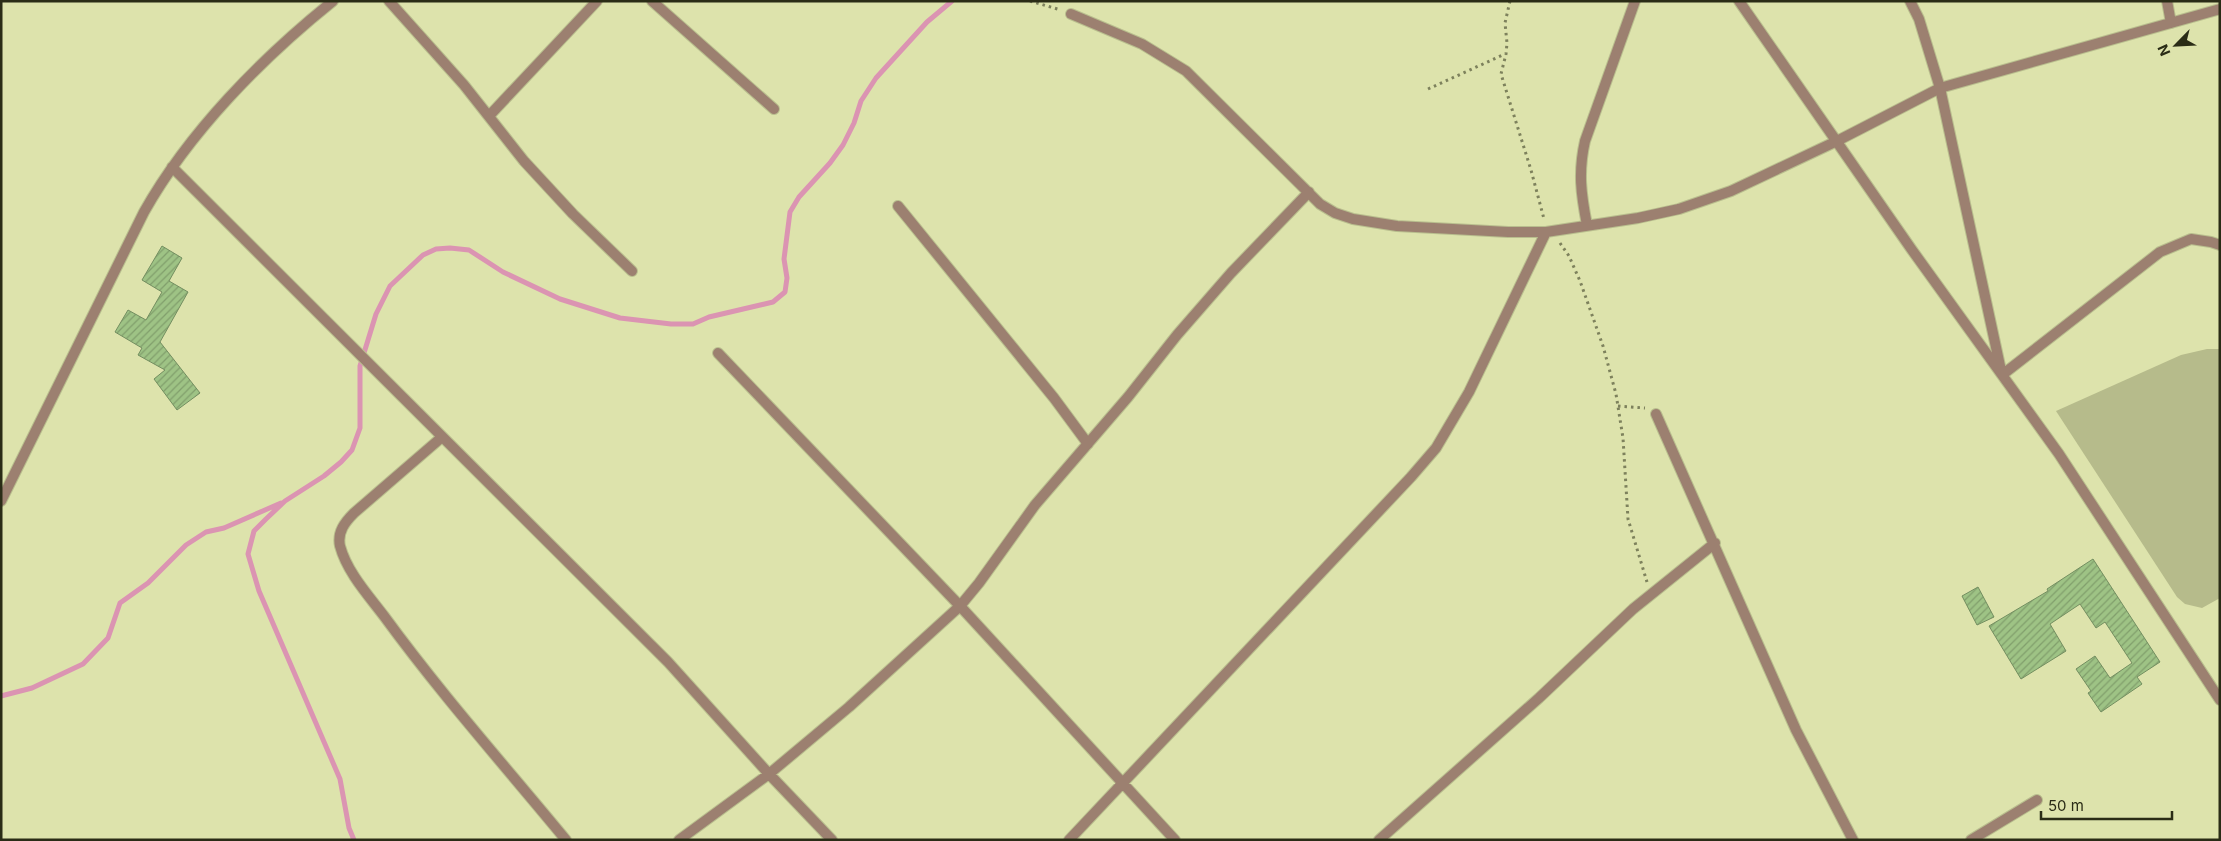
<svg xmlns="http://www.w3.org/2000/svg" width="2221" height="841" viewBox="0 0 2221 841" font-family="Inter,sans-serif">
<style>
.green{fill:#b6bb8b}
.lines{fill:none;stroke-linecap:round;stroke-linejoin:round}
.stream{stroke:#db94b2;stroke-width:5}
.building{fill:url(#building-hatch);stroke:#738e60}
.street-casing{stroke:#b9be8e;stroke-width:12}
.path{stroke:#7d815c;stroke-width:3;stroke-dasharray:2.5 4;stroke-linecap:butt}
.street{stroke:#9c8070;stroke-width:10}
</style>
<defs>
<pattern id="building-hatch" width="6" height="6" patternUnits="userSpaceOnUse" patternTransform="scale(1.25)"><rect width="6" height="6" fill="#9ec385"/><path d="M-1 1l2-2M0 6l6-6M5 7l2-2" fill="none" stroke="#819f6c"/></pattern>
</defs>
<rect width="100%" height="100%" fill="#dde3ac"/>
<path class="green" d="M2207,349H2220V598L2202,608L2185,604L2177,597L2056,411L2181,355Z"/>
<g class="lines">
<path class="stream" d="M1,696L32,688L83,664L108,638L120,603L148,583L186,545L206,532L224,528L281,503
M354,840L349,828L340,779L259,591L248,554L254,531L266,519L285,501L324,476L341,462L352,450L360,428V366L376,314L390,286L423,255L436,249L450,248L469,250L503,272L560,299L620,318L671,324H693L709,317L773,302L785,292L787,278L784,259L790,212L799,197L830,163L843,145L854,123L861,101L876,78L927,22L952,1"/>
</g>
<path class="building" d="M162,246L182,258L169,281L188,292L160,342L200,393L177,410L154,379L165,370L138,355L142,348L115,332L128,310L146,320L162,292L142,280Z
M2093,559L2160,662L2137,677L2142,684L2101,712L2088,693L2091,691L2076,669L2095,656L2110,678L2132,663L2105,622L2096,628L2080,604L2050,624L2066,651L2021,679L1989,626L2048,591L2047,589Z
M1978,587L1994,617L1977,625L1962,596Z"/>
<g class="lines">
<defs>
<path id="street" d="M389,1L464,85L524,161L573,214L632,271
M652,1L774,109
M1739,1L1912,250L2059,454L2220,700
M1910,1L1919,19L1940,88L2002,375L2160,252L2191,239L2211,242L2220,245
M2167,1L2171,23
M1071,14L1142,44L1186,71L1320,204L1335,213L1353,219L1397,226L1508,232H1546L1638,218L1679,209L1731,191L1837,141L1940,88L2220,9
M489,116L597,1
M172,167L668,662L769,774L832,840
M898,206L1054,398L1088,444
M1587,225C1581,194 1578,172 1585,141L1635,1
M718,353L960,606L1175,840
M1656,414L1796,730L1853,840
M442,437L354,513C345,522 337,532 340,546C347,572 368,595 384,616C441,694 505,766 566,840
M1,501L144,212C189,132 262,58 333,1
M679,840L769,774L849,707L960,606L979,583L1035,505L1128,397L1177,335L1231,273L1309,192
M1069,840L1411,477L1436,448L1469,392L1546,232
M1379,840L1539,698L1633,609L1715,543
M1971,840L2037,800"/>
</defs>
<use href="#street" class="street-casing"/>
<path class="path" d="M1030,1L1061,10
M1510,1L1505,23L1507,43L1506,54L1501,74L1531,170L1544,219
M1428,89L1505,54
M1560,243L1569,256L1580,281L1603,346L1616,394L1623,438L1628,519L1647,582
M1618,406L1645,408"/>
<use href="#street" class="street"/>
</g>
<rect width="2221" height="841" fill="none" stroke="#2a2c16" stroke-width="5"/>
<g transform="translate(2176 45) rotate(246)" stroke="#dde3ac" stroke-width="4" paint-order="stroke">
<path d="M0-4L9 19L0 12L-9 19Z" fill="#2a2c16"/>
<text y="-8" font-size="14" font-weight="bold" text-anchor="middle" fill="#2a2c16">N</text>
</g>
<path d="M2041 811v8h131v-8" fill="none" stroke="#2a2c16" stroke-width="2.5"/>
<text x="2048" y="811" font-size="15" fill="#2a2c16" stroke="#dde3ac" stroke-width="4" paint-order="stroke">50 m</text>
</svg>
